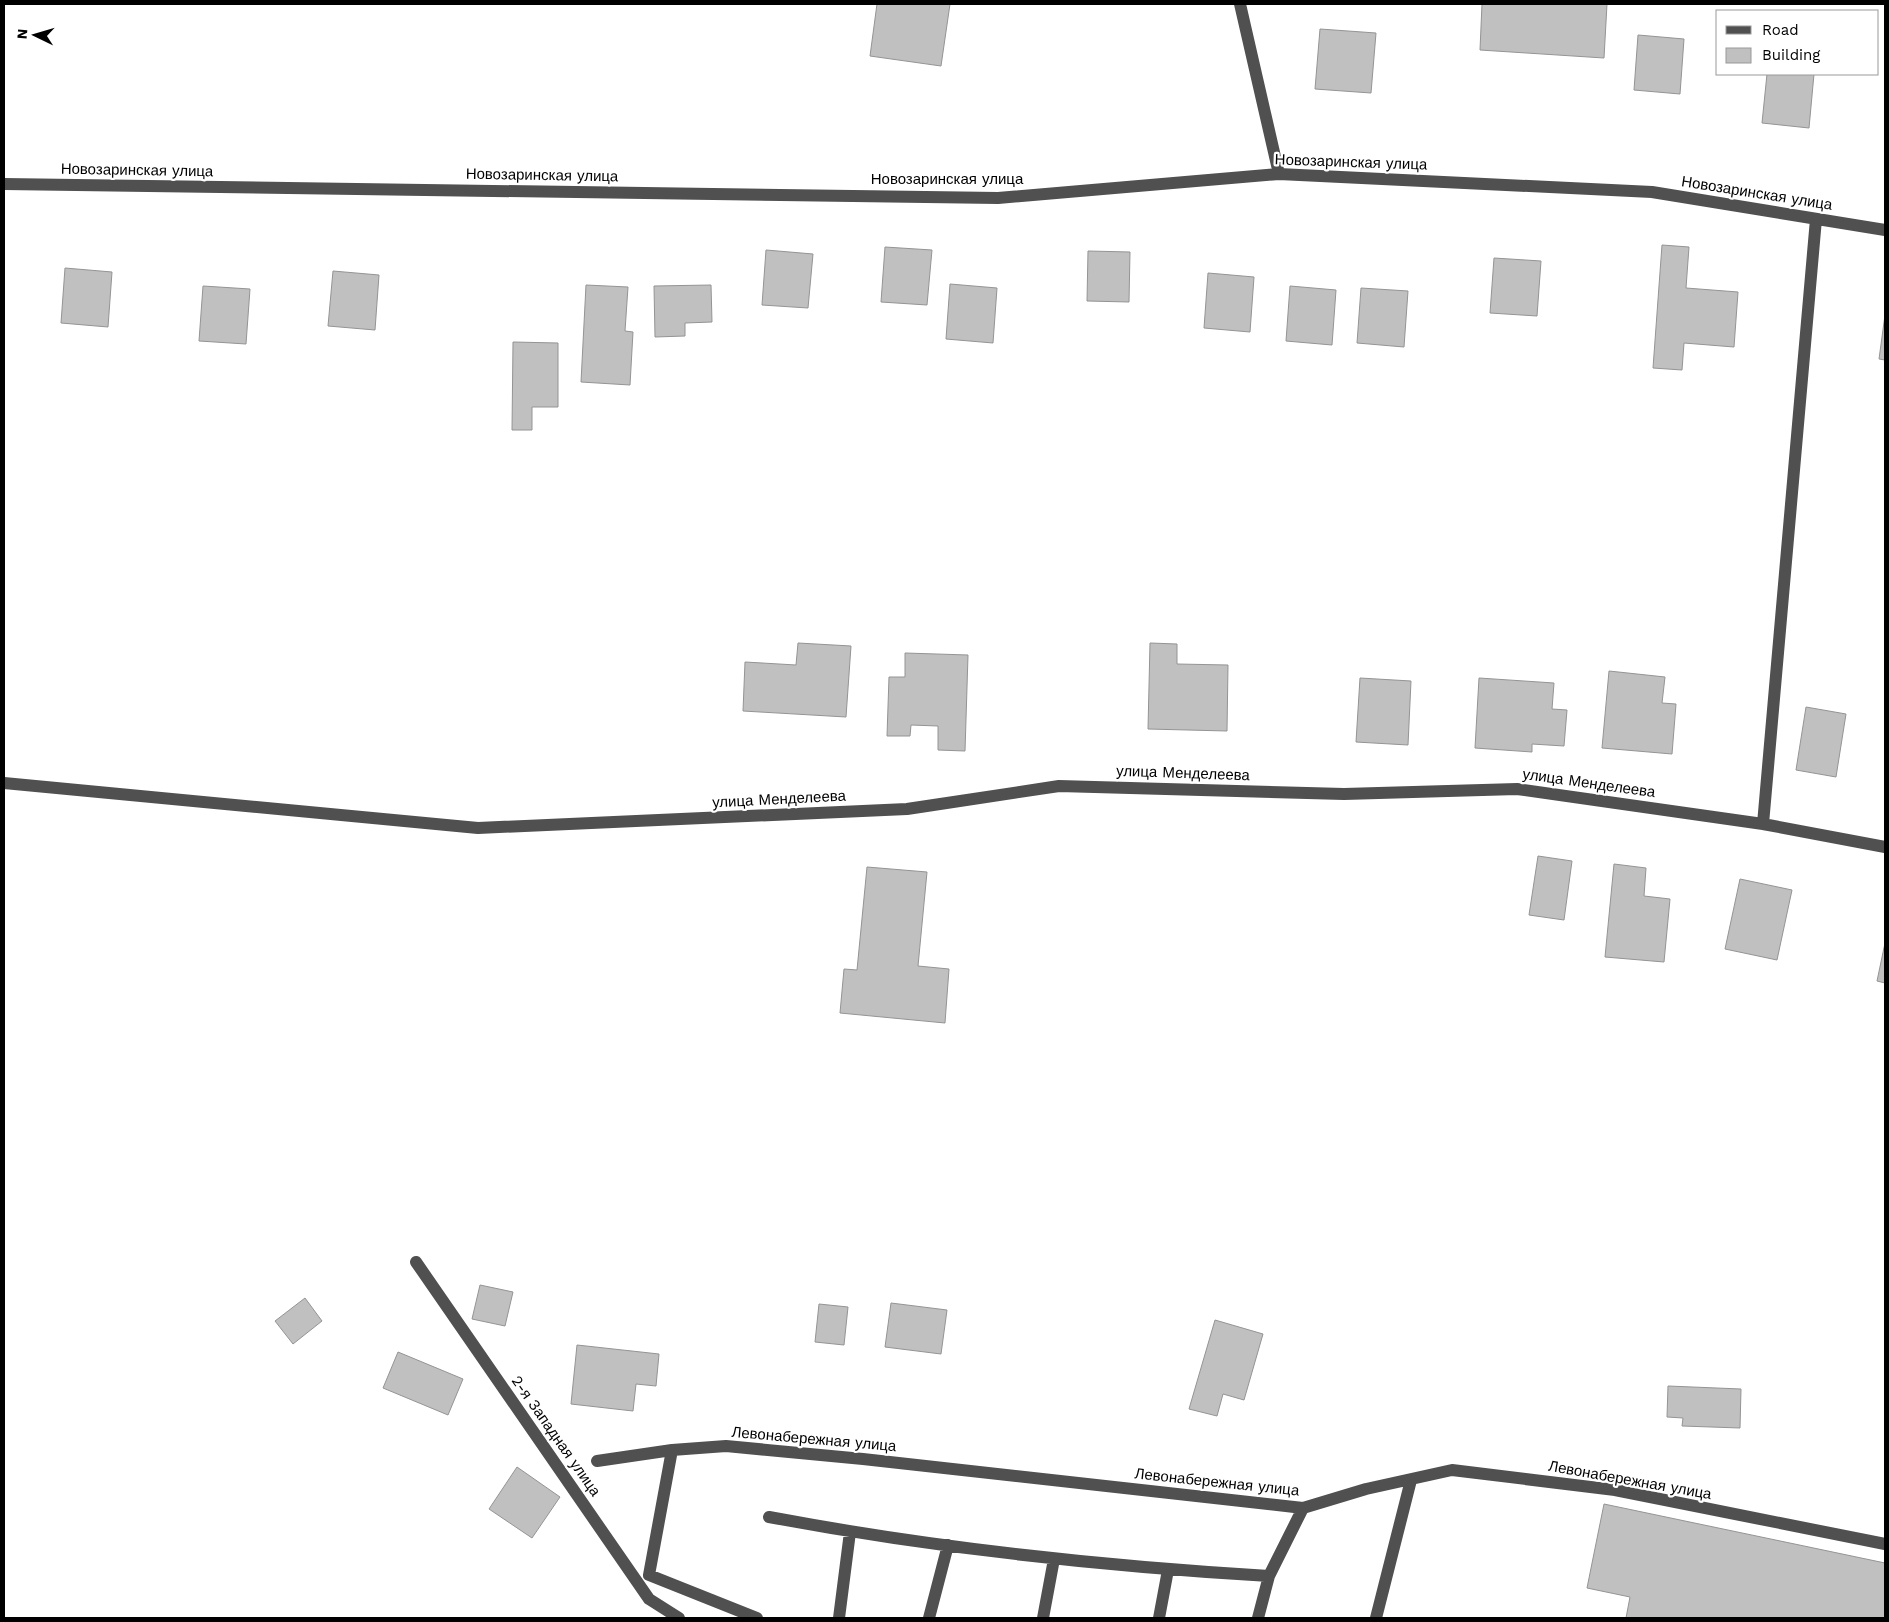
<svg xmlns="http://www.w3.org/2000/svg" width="1889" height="1622" viewBox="0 0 1889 1622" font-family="'Work Sans',sans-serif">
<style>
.building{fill:#c0c0c0;stroke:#949494}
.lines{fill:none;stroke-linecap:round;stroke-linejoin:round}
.minor{stroke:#505050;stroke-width:12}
.labels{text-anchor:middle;stroke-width:4.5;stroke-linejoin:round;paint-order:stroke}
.street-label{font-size:15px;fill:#000;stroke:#fff}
</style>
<rect width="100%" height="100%" fill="#fff"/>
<path class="building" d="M877,4H950L941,66L870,56Z
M1482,4H1607L1604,58L1480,50Z
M1320,29L1376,33L1371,93L1315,89Z
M1638,35L1684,39L1680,94L1634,90Z
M1767,74H1814L1809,128L1762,123Z
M1662,245L1689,247L1686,288L1738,292L1734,347L1684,343L1682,370L1653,368Z
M885,247L932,250L927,305L881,302Z
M766,250L813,254L808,308L762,305Z
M1088,251L1130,252L1129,302L1087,301Z
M1494,258L1541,261L1537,316L1490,313Z
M65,268L112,272L108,327L61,323Z
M333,271L379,275L375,330L328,326Z
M1208,273L1254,277L1250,332L1204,328Z
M950,284L997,288L993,343L946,339Z
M586,285L628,287L625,331L633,332L630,385L581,382Z
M711,285L712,322L685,323V336L655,337L654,286Z
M203,286L250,289L246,344L199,341Z
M1290,286L1336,290L1332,345L1286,341Z
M1361,288L1408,291L1404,347L1357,343Z
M1885,315V360L1879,359Z
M513,342L558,343V407H532V430H512Z
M798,643L851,646L846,717L743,711L745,662L796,665Z
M1150,643L1177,644V664L1228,665L1227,731L1148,729Z
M905,653L968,655L965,751L938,750V726L911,725L910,736H887L889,677H905Z
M1609,671L1665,677L1662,703L1676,704L1672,754L1602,748Z
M1360,678L1411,681L1408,745L1356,742Z
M1479,678L1554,683L1552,709L1567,710L1564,746L1532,744V752L1475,748Z
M1806,707L1846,714L1836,777L1796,770Z
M1538,856L1572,861L1564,920L1529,915Z
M1614,864L1646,868L1644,896L1670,899L1664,962L1605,957Z
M867,867L927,872L918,966L949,969L945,1023L840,1013L844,969L857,970Z
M1740,879L1792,890L1777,960L1725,949Z
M1885,943V983L1877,981Z
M480,1285L513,1292L505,1326L472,1319Z
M305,1298L322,1321L293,1344L275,1321Z
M891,1303L947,1310L941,1354L885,1347Z
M819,1304L848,1307L844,1345L815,1342Z
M1215,1320L1263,1334L1244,1400L1223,1394L1217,1416L1189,1409Z
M577,1345L659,1354L656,1386L636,1384L633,1411L571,1404Z
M398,1352L463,1379L448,1415L383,1388Z
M1668,1386L1741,1389L1740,1428L1682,1426L1683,1418L1667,1417Z
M517,1467L560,1497L532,1538L489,1509Z
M1604,1504L1885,1563V1618H1626L1630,1597L1587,1588Z"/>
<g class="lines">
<path class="minor" d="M1240,4L1279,174
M4,184L998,198L1279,174L1652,192L1885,230
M4,783L478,828L907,809L1059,786L1344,794L1517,789L1763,824L1885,847
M1763,824L1816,219
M416,1262L649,1599L679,1618
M672,1450L649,1575L757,1618
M597,1461L672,1450L726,1446L863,1459L1303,1508L1366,1489L1452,1470L1615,1490L1885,1544
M769,1517C934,1548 1101,1566 1269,1576
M839,1618L850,1532
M929,1618L948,1545
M1043,1618L1054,1559
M1159,1618L1168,1570
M1258,1618L1269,1576L1303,1508
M1376,1618L1411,1480"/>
</g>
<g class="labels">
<g class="street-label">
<text transform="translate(1351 162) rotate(2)" y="5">Новозаринская улица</text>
<text transform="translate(137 170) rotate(1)" y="5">Новозаринская улица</text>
<text transform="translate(542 175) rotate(1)" y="5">Новозаринская улица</text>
<text x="947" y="184">Новозаринская улица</text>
<text transform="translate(1757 193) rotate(9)" y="5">Новозаринская улица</text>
<text transform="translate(1183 773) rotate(2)" y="5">улица Менделеева</text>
<text transform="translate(1589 783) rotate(8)" y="5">улица Менделеева</text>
<text transform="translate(779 799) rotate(-3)" y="5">улица Менделеева</text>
<text transform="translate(556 1436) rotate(55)" y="5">2-я Западная улица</text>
<text transform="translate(814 1439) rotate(5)" y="5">Левонабережная улица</text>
<text transform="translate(1630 1480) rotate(10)" y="5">Левонабережная улица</text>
<text transform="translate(1217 1482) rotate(6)" y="5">Левонабережная улица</text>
</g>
</g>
<rect width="1889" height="1622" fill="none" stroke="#000000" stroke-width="10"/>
<rect x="1716" y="10" width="162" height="65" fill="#ffffff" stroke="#999999"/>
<rect x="1726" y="26" width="25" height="8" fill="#505050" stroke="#999999"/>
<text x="1762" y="35" font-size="15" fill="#000000">Road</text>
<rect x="1726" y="48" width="25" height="15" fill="#c0c0c0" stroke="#999999"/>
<text x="1762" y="60" font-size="15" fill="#000000">Building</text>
<g transform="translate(35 35) rotate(275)" stroke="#ffffff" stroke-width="4" paint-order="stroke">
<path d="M0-4L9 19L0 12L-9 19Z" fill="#000000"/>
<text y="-8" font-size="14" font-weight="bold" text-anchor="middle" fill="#000000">N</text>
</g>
</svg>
